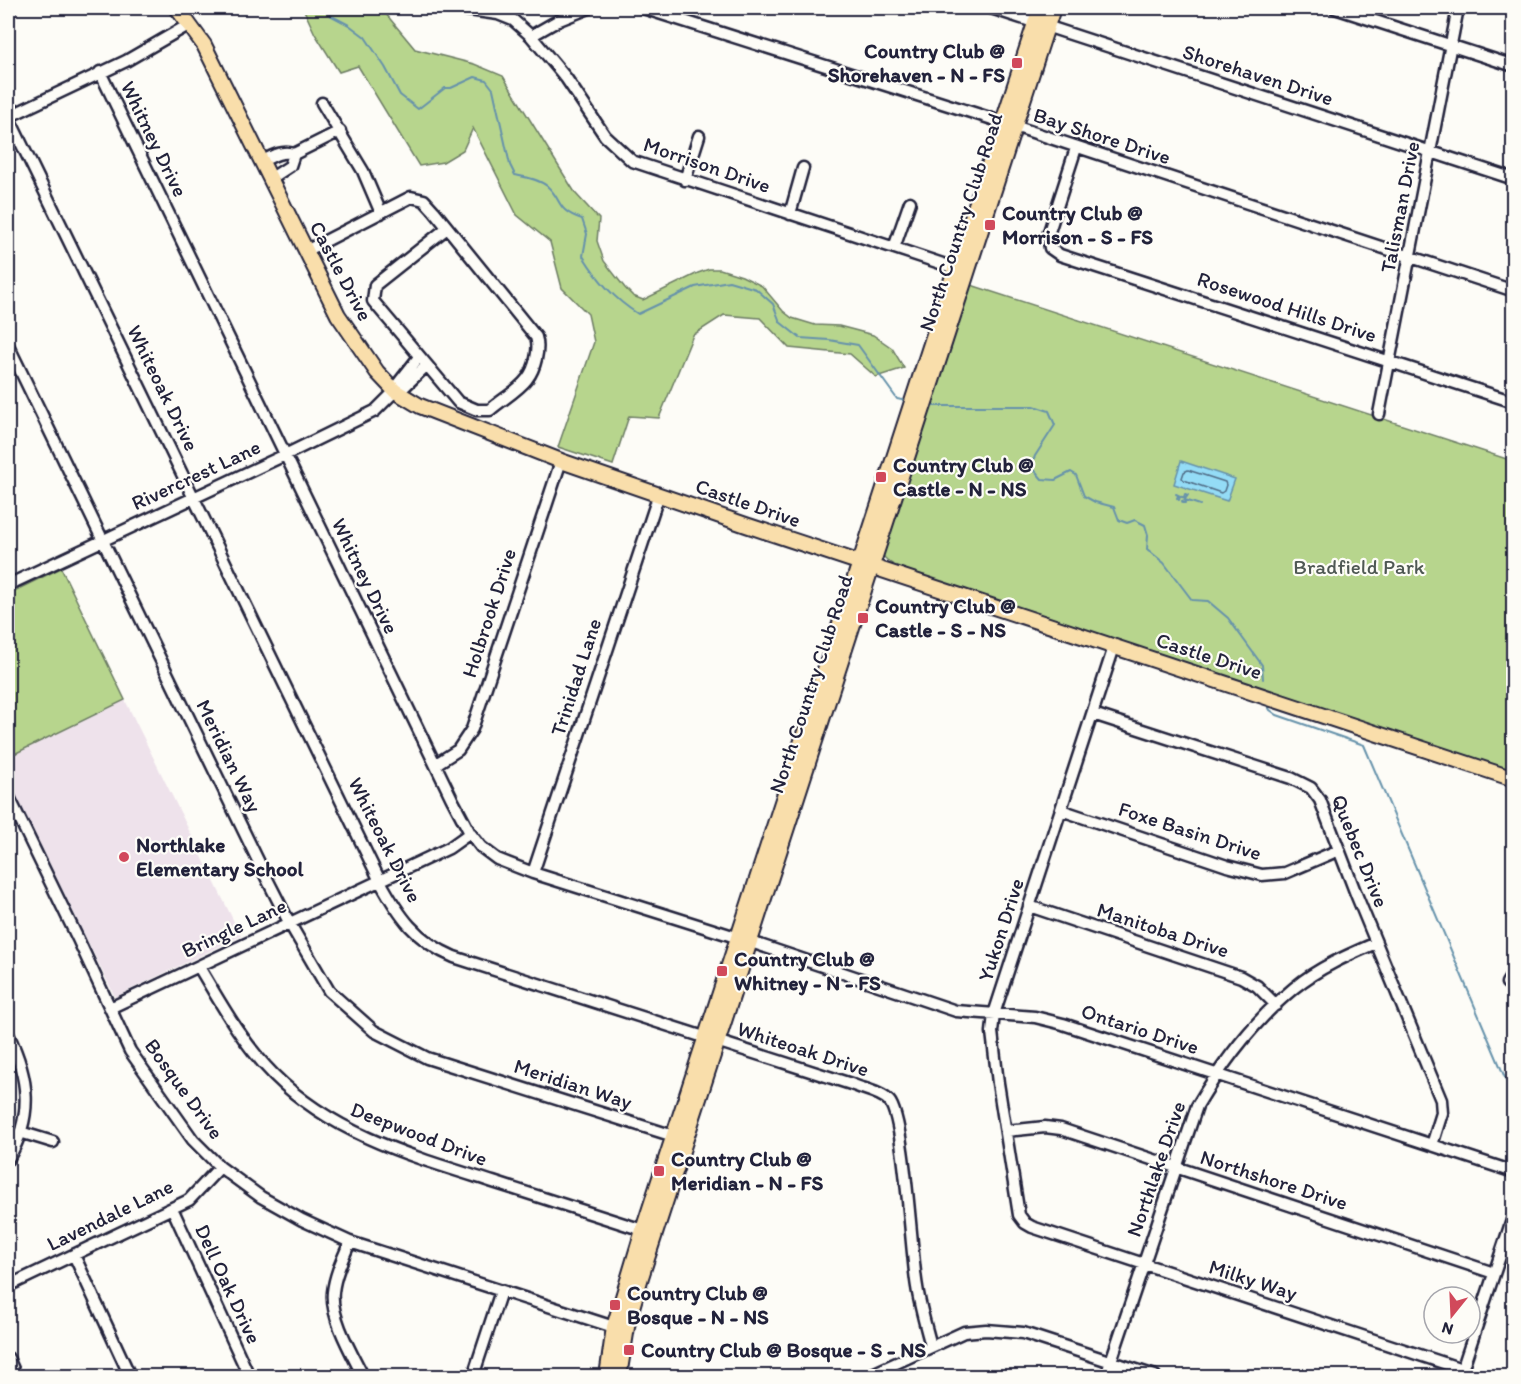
<svg xmlns="http://www.w3.org/2000/svg" width="1521" height="1384" viewBox="0 0 1521 1384" font-family="Itim,sans-serif">
<style>
.built{fill:#eee2eb}
.green{fill:#b7d58d;stroke:#6c7c64;stroke-width:1.5}
.water{fill:#94dcf6;stroke:#6692ab;stroke-width:1.5}
.lines{fill:none;stroke-linecap:round;stroke-linejoin:round}
.shore{stroke:#506c86;stroke-width:1.5}
.stream{stroke:#6692ab;stroke-width:2}
.minor-casing{stroke:#22223b;stroke-width:15}
.major-casing{stroke:#22223b;stroke-width:18}
.minor{stroke:#fdfcf7;stroke-width:10}
.major{stroke:#f9deab;stroke-width:14}
.poi-dot{fill:#d1495b;stroke:#fdfcf7;stroke-width:2}
.labels{text-anchor:middle;stroke-width:4.5;stroke-linejoin:round;paint-order:stroke}
.poi-label{font-size:21px;font-weight:bold;fill:#22223b;stroke:#fdfcf7;text-anchor:start}
.street-label{font-size:21px;fill:#22223b;stroke:#fdfcf7}
.park-label{font-size:21px;fill:#4f5854;stroke:#fdfcf7}
</style>
<rect width="100%" height="100%" fill="#fdfcf7"/>
<filter id="ink" filterUnits="userSpaceOnUse"><feTurbulence type="fractalNoise" baseFrequency=".0167" numOctaves="2"/><feDisplacementMap in="SourceGraphic" scale="12" xChannelSelector="R" yChannelSelector="G"/><feConvolveMatrix kernelMatrix="1 2 1 2 8 2 1 2 1" color-interpolation-filters="sRGB"/></filter>
<g filter="url(#ink)">
<path class="built" d="M125,700L241,936L115,997L8,778V757Z"/>
<path class="green" d="M303,8H381L415,49L474,64L503,76L564,175L576,194L599,219L597,241L604,261L625,288L633,296L643,300L698,273L709,269H720L742,276L762,286L783,311L792,318L815,325L839,326L873,335L892,348L904,368L876,377L850,354L789,348L760,318L724,315L693,335L659,418L629,416L613,465L558,447L594,342L588,314L562,288L550,242L517,215L473,128L463,150L443,162L419,166L358,66L339,72L315,34Z
M968,284L1513,461V774L962,592C943,585 888,571 881,552Z
M61,568L125,700L8,757V594Z"/>
<path class="water" d="M1181,461L1235,479L1227,501L1174,484Z"/>
<g class="lines">
<path class="shore" d="M1188,470L1225,482L1226,485L1224,491L1221,493L1184,480L1182,478L1184,472Z"/>
<path class="stream" d="M326,8L330,15L349,25L365,37L385,67L400,95L418,109L445,88H451L475,77L486,80L493,89L510,165L515,175C525,177 539,179 547,186C563,200 555,210 582,219L587,234L583,256C598,280 614,299 638,314L695,287L729,281L756,289L773,304L780,322L800,338L829,340L858,345L897,399L907,401
M930,406H1034L1049,411L1055,425L1035,456L1031,466L1042,479L1055,480L1071,472L1076,475L1084,496L1095,502L1114,507L1119,520L1127,523L1135,520L1145,525L1148,535L1147,549L1164,563L1192,600L1208,601L1228,618L1262,665L1263,679
M1176,494L1180,496L1179,500L1177,498L1178,496
M1178,496L1186,498L1188,495L1185,494L1184,497
M1185,500L1200,505
M1185,500L1182,501L1183,503H1186L1185,499
M1267,704L1270,710L1277,715L1364,745L1514,1099"/>
<defs>
<path id="minor" d="M454,8L498,14L513,20L531,36L566,78L605,136L632,161L961,270
M643,8L1002,122L1514,291
M991,8L1514,179
M1335,8L1514,66
M8,14L10,8
M531,36L559,20L589,8
M100,72L452,799L470,833L481,847L497,859L533,873L739,938L956,1011L1035,1017L1063,1024L1514,1172
M322,103L363,171L381,213
M8,116L380,881C399,916 416,941 454,957L851,1084C862,1089 881,1092 889,1101C905,1118 911,1255 917,1287C920,1307 926,1327 931,1346
M8,117L126,61L190,24
M1076,148L1048,235L1050,248L1060,255L1514,402
M261,162C272,156 282,150 294,154
M270,179L290,166L294,154L340,131
M685,180L699,136
M790,214L803,168
M894,248L910,202
M306,251L411,197L424,200L434,211L536,337C540,349 535,369 527,379C518,391 501,400 490,410H477L458,402L373,301L375,285L447,228
M8,345L265,875L290,924L329,991L374,1031L427,1058L680,1138
M395,391L397,385L419,357
M1379,414L1458,8
M8,585L285,455L375,411L395,391L402,389L426,366
M1114,647L994,1014L992,1032L998,1083L1019,1215L1025,1223L1032,1227L1462,1369
M1093,714L1291,778L1311,788L1320,800L1356,894L1441,1100L1442,1113L1432,1145
M436,764L458,750L472,729L561,461
M8,795L78,939L130,1051L193,1140L220,1167L261,1197L302,1220L350,1242L620,1329
M1061,810L1227,866L1262,875L1285,873L1339,850
M533,873L659,494
M1029,906L1241,977L1257,986L1276,1005
M199,967C221,1004 243,1044 274,1075C334,1135 414,1157 493,1182C545,1199 597,1215 649,1232
M1507,983L1514,972
M110,1008L449,848L470,833
M8,1034C29,1078 34,1116 8,1159
M1006,1131L1045,1127L1061,1129L1494,1273
M20,1132L53,1142
M172,1208L249,1376
M350,1242C343,1258 335,1274 333,1292C330,1317 352,1354 363,1376
M74,1255L130,1376
M8,1286L189,1200L220,1167
M8,1358L16,1376
M476,1367L501,1291
M868,1376L964,1332L986,1330L1023,1333L1155,1376
M1106,1376L1197,1106C1223,1062 1255,1020 1294,988C1318,968 1348,955 1376,943
M1460,1376L1514,1214"/>
<path id="major" d="M177,8L204,45L338,315L377,372L395,391L420,406L561,461L746,525L1514,779
M607,1376L614,1327L643,1230L1040,8
M619,1376L628,1321L641,1277L1053,8"/>
</defs>
<use href="#minor" class="minor-casing"/>
<use href="#major" class="major-casing"/>
<use href="#minor" class="minor"/>
<use href="#major" class="major"/>
</g>
</g>
<g class="poi-dot">
<rect x="1011" y="57" width="12" height="12" rx="3"/>
<rect x="984" y="219" width="12" height="12" rx="3"/>
<rect x="875" y="471" width="12" height="12" rx="3"/>
<rect x="857" y="612" width="12" height="12" rx="3"/>
<circle cx="124" cy="857" r="6"/>
<rect x="716" y="965" width="12" height="12" rx="3"/>
<rect x="653" y="1165" width="12" height="12" rx="3"/>
<rect x="609" y="1299" width="12" height="12" rx="3"/>
<rect x="623" y="1344" width="12" height="12" rx="3"/>
</g>
<g class="labels">
<g class="poi-label">
<text x="1005" y="58" text-anchor="end">Country Club @<tspan x="1005" dy="24">Shorehaven - N - FS</tspan></text>
<text x="1002" y="220">Country Club @<tspan x="1002" dy="24">Morrison - S - FS</tspan></text>
<text x="893" y="472">Country Club @<tspan x="893" dy="24">Castle - N - NS</tspan></text>
<text x="875" y="613">Country Club @<tspan x="875" dy="24">Castle - S - NS</tspan></text>
<text x="136" y="852">Northlake<tspan x="136" dy="24">Elementary School</tspan></text>
<text x="734" y="966">Country Club @<tspan x="734" dy="24">Whitney - N - FS</tspan></text>
<text x="671" y="1166">Country Club @<tspan x="671" dy="24">Meridian - N - FS</tspan></text>
<text x="627" y="1300">Country Club @<tspan x="627" dy="24">Bosque - N - NS</tspan></text>
<text x="641" y="1357">Country Club @ Bosque - S - NS</text>
</g>
<g class="street-label">
<text transform="translate(1258 75) rotate(18)" y="7">Shorehaven Drive</text>
<text transform="translate(1102 136) rotate(18)" y="7">Bay Shore Drive</text>
<text transform="translate(154 139) rotate(64)" y="7">Whitney Drive</text>
<text transform="translate(707 165) rotate(19)" y="7">Morrison Drive</text>
<text transform="translate(1400 207) rotate(-79)" y="7">Talisman Drive</text>
<text transform="translate(961 222) rotate(-72)" y="7">North Country Club Road</text>
<text transform="translate(341 271) rotate(62)" y="7">Castle Drive</text>
<text transform="translate(1287 307) rotate(18)" y="7">Rosewood Hills Drive</text>
<text transform="translate(163 388) rotate(64)" y="7">Whiteoak Drive</text>
<text transform="translate(196 475) rotate(-25)" y="7">Rivercrest Lane</text>
<text transform="translate(748 503) rotate(19)" y="7">Castle Drive</text>
<text transform="translate(365 576) rotate(64)" y="7">Whitney Drive</text>
<text transform="translate(489 613) rotate(-72)" y="7">Holbrook Drive</text>
<text transform="translate(1209 656) rotate(18)" y="7">Castle Drive</text>
<text transform="translate(576 677) rotate(-72)" y="7">Trinidad Lane</text>
<text transform="translate(811 684) rotate(-72)" y="7">North Country Club Road</text>
<text transform="translate(229 756) rotate(64)" y="7">Meridian Way</text>
<text transform="translate(1190 831) rotate(18)" y="7">Foxe Basin Drive</text>
<text transform="translate(385 840) rotate(63)" y="7">Whiteoak Drive</text>
<text transform="translate(1360 851) rotate(68)" y="7">Quebec Drive</text>
<text transform="translate(234 928) rotate(-25)" y="7">Bringle Lane</text>
<text transform="translate(1001 930) rotate(-72)" y="7">Yukon Drive</text>
<text transform="translate(1163 930) rotate(18)" y="7">Manitoba Drive</text>
<text transform="translate(1140 1029) rotate(18)" y="7">Ontario Drive</text>
<text transform="translate(803 1049) rotate(18)" y="7">Whiteoak Drive</text>
<text transform="translate(573 1084) rotate(18)" y="7">Meridian Way</text>
<text transform="translate(184 1089) rotate(54)" y="7">Bosque Drive</text>
<text transform="translate(419 1134) rotate(21)" y="7">Deepwood Drive</text>
<text transform="translate(1156 1169) rotate(-71)" y="7">Northlake Drive</text>
<text transform="translate(1274 1180) rotate(18)" y="7">Northshore Drive</text>
<text transform="translate(110 1215) rotate(-26)" y="7">Lavendale Lane</text>
<text transform="translate(1253 1280) rotate(18)" y="7">Milky Way</text>
<text transform="translate(228 1284) rotate(65)" y="7">Dell Oak Drive</text>
</g>
<g class="park-label">
<text x="1359" y="574">Bradfield Park</text>
</g>
</g>
<rect width="1521" height="1384" fill="none" stroke="#fdfcf7" stroke-width="30"/>
<rect x="15" y="15" width="1491" height="1354" fill="none" stroke="#22223b" stroke-width="2" filter="url(#ink)"/>
<g transform="translate(1452 1315) rotate(198)"><circle r="28" fill="#fdfcf7" stroke="#a5a5ac" stroke-width="1.5"/>
<path d="M0-4.5L10 22L0 15L-10 22Z" fill="#d1495b"/>
<text y="-9" font-size="16" font-weight="bold" text-anchor="middle" fill="#22223b">N</text>
</g>
</svg>
